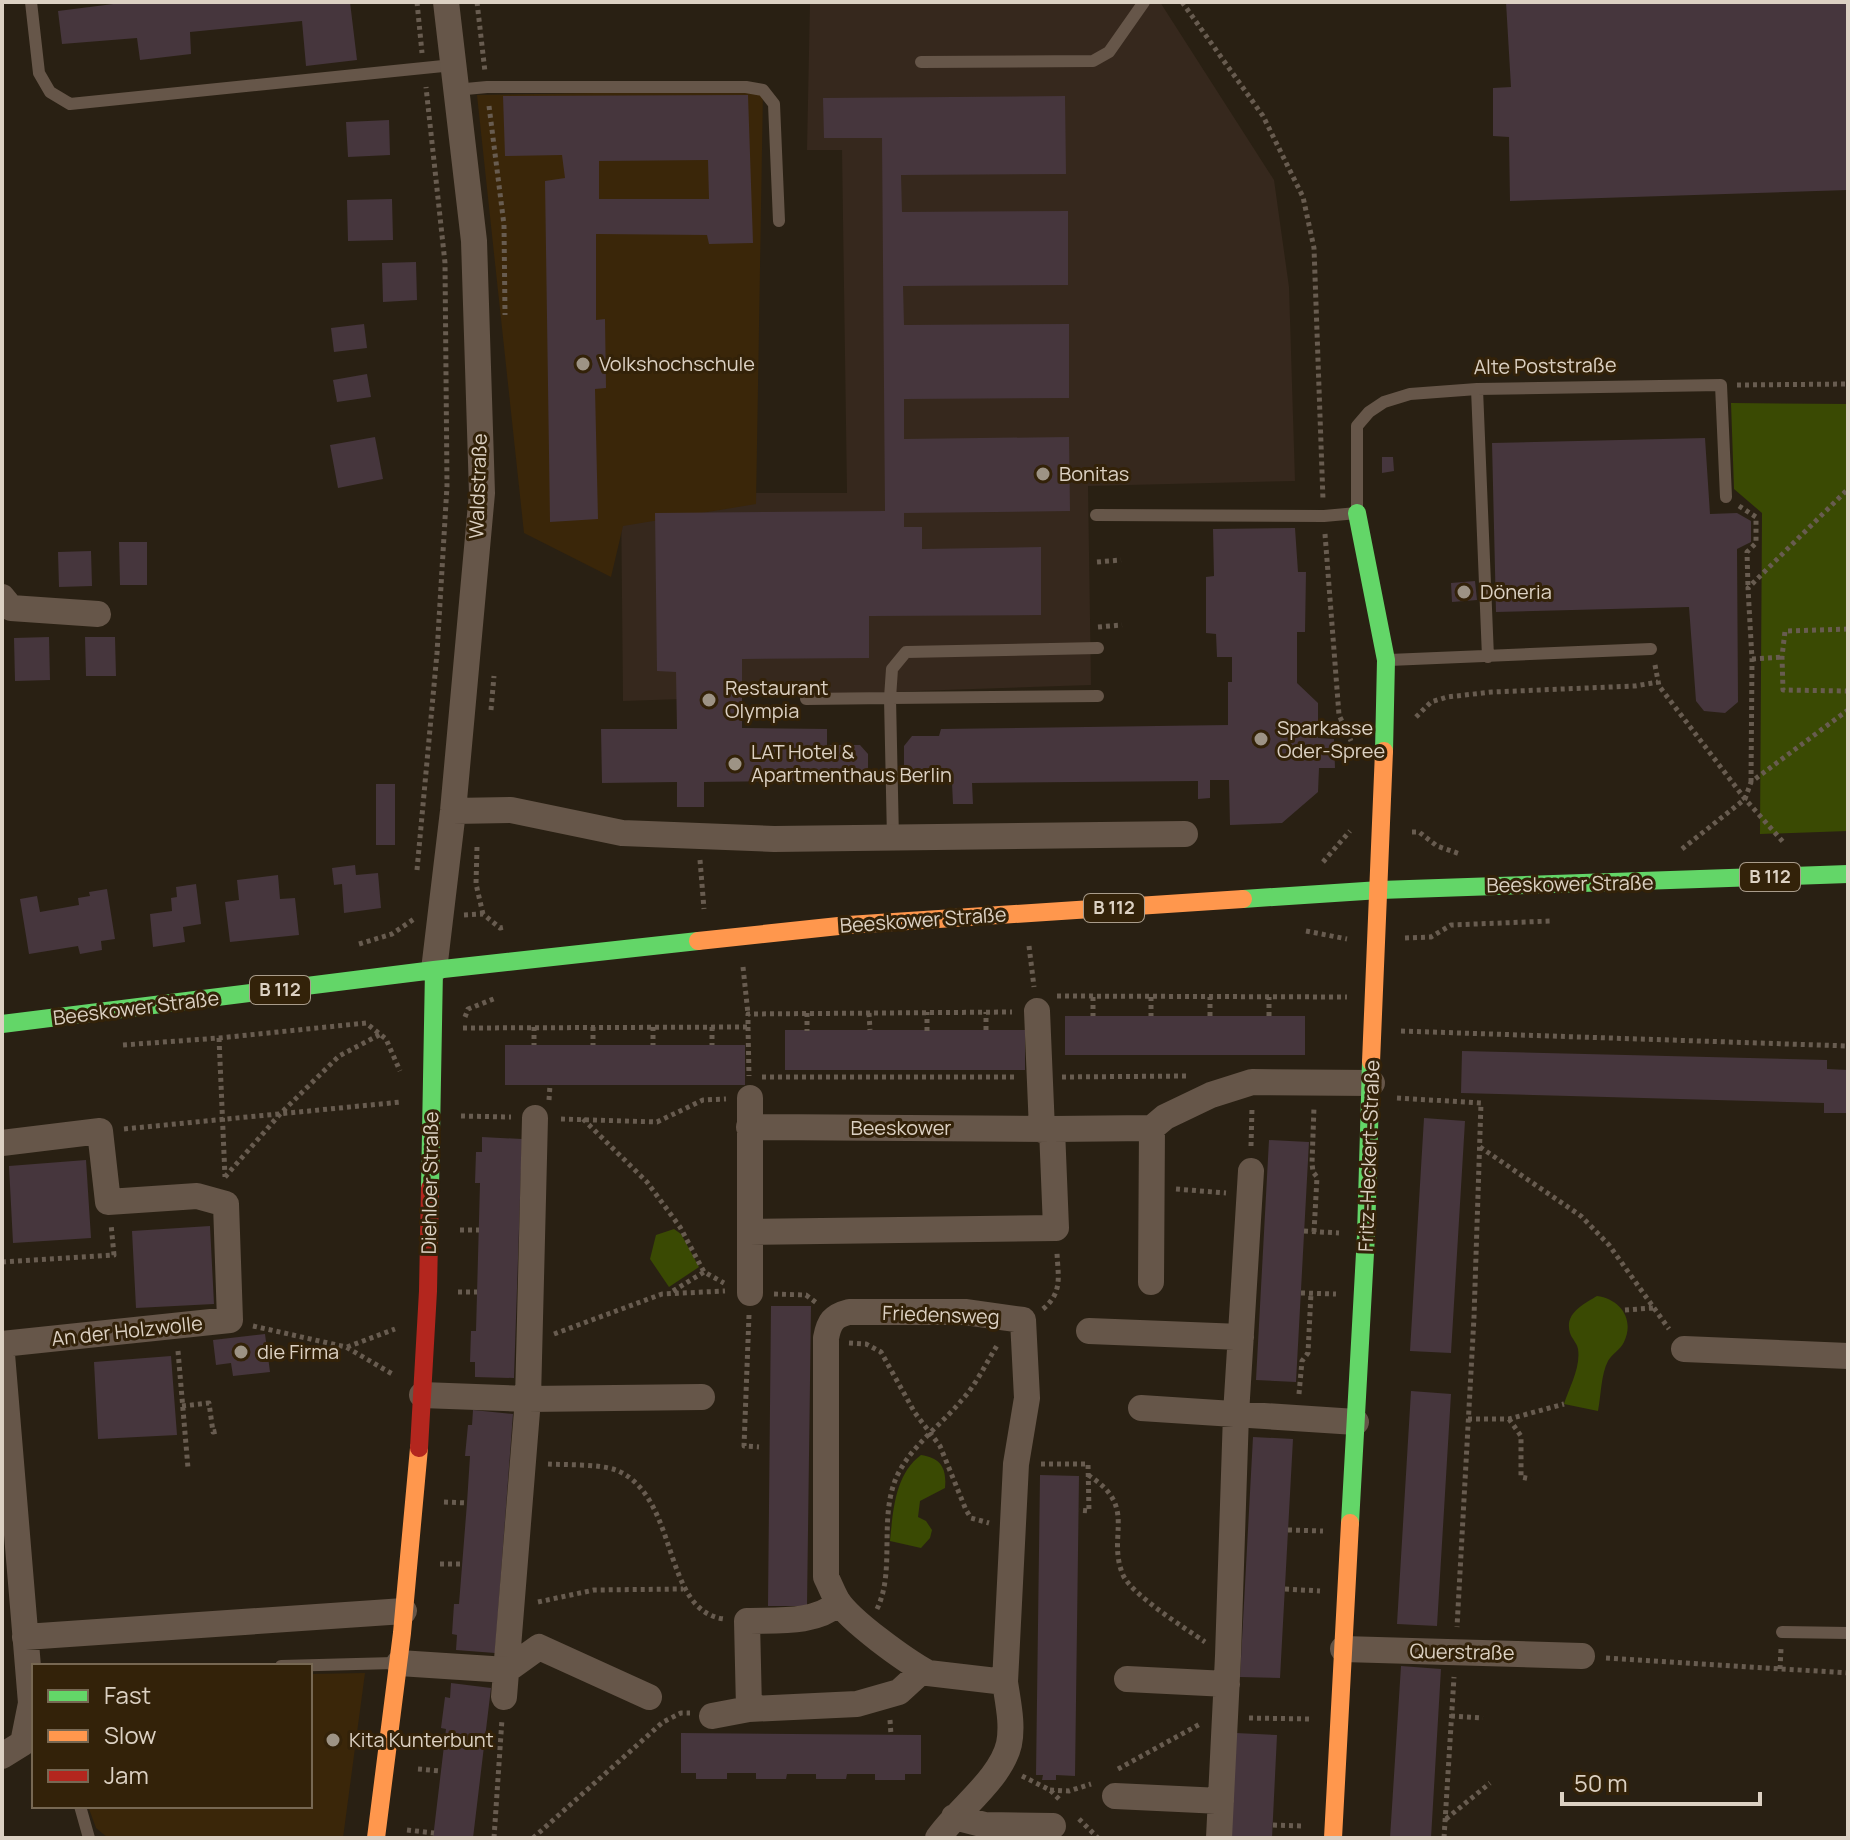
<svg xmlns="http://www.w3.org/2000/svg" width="1850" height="1840" viewBox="0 0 1850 1840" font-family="Manrope,sans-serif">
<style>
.commercial{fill:#36281d}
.built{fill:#3a2609}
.green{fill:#3a4a03}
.building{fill:#46363d;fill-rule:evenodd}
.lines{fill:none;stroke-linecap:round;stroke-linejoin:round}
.path{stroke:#685c50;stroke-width:5;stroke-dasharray:4 4;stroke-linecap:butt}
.lane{stroke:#665649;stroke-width:12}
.street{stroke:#665649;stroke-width:26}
.fast{stroke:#63d668;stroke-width:18}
.slow{stroke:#ff974d;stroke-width:18}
.jam{stroke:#b3261e;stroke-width:18}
.poi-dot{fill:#9d9385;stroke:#332209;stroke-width:3}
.labels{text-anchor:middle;stroke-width:6;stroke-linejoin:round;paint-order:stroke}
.shield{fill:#332209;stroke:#a99c8b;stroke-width:2}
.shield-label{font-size:18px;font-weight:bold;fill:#dcd1c3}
.poi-label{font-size:20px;fill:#dcd1c3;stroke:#332209;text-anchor:start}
.street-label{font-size:20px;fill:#dcd1c3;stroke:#332209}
</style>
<rect width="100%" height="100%" fill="#292013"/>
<path class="commercial" d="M810,2H1160L1274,180L1289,287L1295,481L1088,486L1091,685L623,701L621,493H847L842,150H807Z"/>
<path class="built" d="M763,90L756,504L623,526L611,577L524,533L477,95Z
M365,1673L343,1838H108L96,1828L88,1806H310V1674Z"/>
<path class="green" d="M1731,403L1848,404V831L1760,834L1762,513L1734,489Z
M674,1229L681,1234L699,1267L669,1287L650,1259L656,1235Z
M1597,1296C1620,1299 1635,1319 1624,1342C1621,1349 1612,1354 1608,1361C1601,1374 1601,1396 1598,1411L1564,1404C1569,1388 1581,1367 1578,1349C1577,1343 1572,1339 1570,1333C1564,1313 1584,1304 1597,1296Z
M921,1455C940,1458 947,1467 945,1488L920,1501L918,1517L926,1521L932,1530L930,1538L921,1548L890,1541C893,1511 895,1474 921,1455Z"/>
<path class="building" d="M129,2H350L357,60L306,66L302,21L190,32L191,54L140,60L137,38L62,44L58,11Z
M1506,2H1848V190L1510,201L1509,137L1493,136V88L1511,87Z
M748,95L753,243L709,244L707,235L596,234V320L605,319L606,388L595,389L598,519L550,522L545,181L565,178L562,155L505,156L503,96ZM708,160L709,199H599V161Z
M1065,96L1066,174L901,175L902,212L1068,211V285L903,286L904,325L1069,324V398L904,399V439L1069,437L1070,511L904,513V527H922V549L1041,547V615L869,616V658L742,659V728L827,729V745H860L868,754V775L860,780L704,782V807H677V782L602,783L601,729H677L676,672L657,671L655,513L885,511L882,138H824L823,98Z
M389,120L390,155L348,157L346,122Z
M392,199L393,240L348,241L347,200Z
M416,262L417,300L383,302L382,263Z
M364,324L367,348L334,352L331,328Z
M367,374L371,397L337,402L333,380Z
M375,437L383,479L338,488L330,445Z
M1705,438L1710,514L1737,513L1751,521V542L1737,549L1738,702L1725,713L1704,711L1696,701L1689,607L1496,612L1492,443Z
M1382,457H1393L1394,471L1382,473Z
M1295,528L1298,572H1306L1305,632H1297V683L1318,703V738L1334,739L1335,768H1319L1318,792L1282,823L1230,825L1229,780H1210V798L1198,799V781L972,783L973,804H953L952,783L938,776L911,774L904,767V746L912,736H939L941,729L1228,725V682H1232V657H1217L1216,634L1206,633V577L1214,576L1213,529Z
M119,542H147V585H120Z
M91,551L92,586L59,587L58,552Z
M1475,581L1477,600L1452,602L1451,583Z
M49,637L50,680L15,681L14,638Z
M85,637H115L116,676H86Z
M376,784H395V845H376Z
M355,865L356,875L378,873L381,908L344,913L342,884L334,885L332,868Z
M278,875L280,899L295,898L299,935L230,942L225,902L239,900L237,880Z
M196,884L201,924L183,927L185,942L153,947L150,914L172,911L171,898L177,897L176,887Z
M107,889L115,939L101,941L102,950L80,954L78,946L29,954L20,899L37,896L40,912L79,905L78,898L90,896L89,892Z
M1065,1016H1305V1055H1065Z
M785,1030H1025V1070H785Z
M505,1045H745V1085H505Z
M1462,1051L1827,1060V1069L1848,1070V1113H1824V1103L1461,1093Z
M1424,1118L1465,1121L1451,1353L1410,1351Z
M482,1137L522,1139L514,1378L475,1377V1362H470L471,1331H476L480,1183H475L476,1152H482Z
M1269,1140L1309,1142L1296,1382L1256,1380Z
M86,1160L91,1238L13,1243L9,1166Z
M210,1226L214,1304L136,1308L132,1231Z
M771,1306H811L807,1606H768Z
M265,1334L270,1372L233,1376L231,1363L216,1365L213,1340Z
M171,1356L177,1435L98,1439L94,1362Z
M1411,1391L1451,1394L1437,1626L1397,1624Z
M473,1410L513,1414L495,1653L456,1650L457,1635L452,1634L454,1604H459L467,1503L470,1456H465L468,1425H472Z
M1253,1437L1293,1439L1280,1678L1240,1677Z
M1040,1475L1079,1476L1075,1776L1056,1775V1780H1042L1043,1775H1036Z
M1401,1666L1441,1669L1431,1838H1390Z
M451,1683L491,1688L473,1838H433L446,1729L441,1728L445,1697L450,1698Z
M681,1733L921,1735V1774H905V1780H875V1774H847L846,1779H816V1774H787L786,1779H756V1773H727V1779H696V1773H681Z
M1236,1733L1277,1735L1272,1838H1231Z"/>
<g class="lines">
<path class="path" d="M417,2L422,53
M477,2L485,72
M1182,2L1263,116L1303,197L1314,248L1323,500
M489,106L504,225L505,315
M1737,385L1848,384
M1739,506L1756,517V543L1747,552L1748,587
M1325,534L1339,715L1351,741
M1097,562L1121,560
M1098,627L1122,625
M1848,629L1785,631L1782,657L1783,690L1848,691
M1752,659L1782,657
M1655,665L1659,686L1745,799L1784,843
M491,710L494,676
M1416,717L1431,702L1447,697L1492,692L1635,686L1658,682
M1334,752H1352
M1751,782L1752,659L1748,588L1848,489
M1412,832H1419L1437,846L1460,854
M477,847L476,884L483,914
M1682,849L1745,799L1751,782L1848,710
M700,860L704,909
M1323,862L1350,831
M417,870L437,653L447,486L445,263L426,87
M464,915L483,914L500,928L505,927
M1306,931L1347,939
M1405,938L1431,937L1451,925L1551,921
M359,944L392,934L414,919
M1029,946L1034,987
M743,967L748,1014
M1057,996L1347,997
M1093,997V1016
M1151,997V1016
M807,1013V1031
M869,1013L870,1030
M1210,1016V997
M1269,1016V997
M465,1017L468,1009L496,998
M534,1027V1045
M593,1027V1045
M653,1027V1045
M712,1027V1045
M748,1027L749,1076
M463,1028L748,1027V1014L1012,1012
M986,1030V1012
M927,1031V1012
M1401,1031L1848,1046
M219,1038L225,1177
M123,1045L219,1038L366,1023L386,1039L400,1071
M762,1077H1016
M1062,1077L1188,1076
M1397,1098L1481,1103L1474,1317L1457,1627
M549,1100L550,1085
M461,1116L511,1117
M561,1119L657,1122L703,1100L726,1099
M583,1119L647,1182L680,1227L704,1272L724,1283
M124,1129L401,1102
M1251,1146L1252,1108
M1480,1147L1581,1216L1609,1245L1669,1329
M225,1177L280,1114L339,1056L381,1034
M1176,1189L1226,1193
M460,1230H479
M1304,1231L1339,1233
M1314,1232L1317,1177L1313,1172L1312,1163L1314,1107
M2,1262L114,1255L111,1224
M673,1291L704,1272
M458,1292H477
M1301,1293L1336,1294
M774,1294L806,1295L818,1304
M1043,1309C1063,1292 1058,1277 1057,1253
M1625,1310L1653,1308
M749,1315L744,1446L759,1447
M253,1326L346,1347L394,1375
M554,1334L662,1294L725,1291
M849,1343L866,1344L881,1352L915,1413L940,1446L966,1510L971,1518L989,1523
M347,1347L395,1329
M178,1351L188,1468
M1299,1394L1302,1361L1308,1353L1311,1293
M182,1406L209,1403L213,1432L218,1431
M1468,1419H1509L1564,1404
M1509,1419L1521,1436V1477L1531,1479
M548,1464C567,1465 599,1464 616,1470C680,1496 661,1611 724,1619
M1041,1464H1088L1089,1511L1079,1510
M1088,1475C1139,1507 1106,1535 1123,1575C1132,1595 1185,1628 1205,1642
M444,1502L467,1503
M1288,1530L1323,1531
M440,1564H462
M1285,1589L1320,1591
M538,1602L594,1590L683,1589
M877,1609C896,1570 878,1518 897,1476C911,1446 940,1426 961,1401C976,1385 986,1363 998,1344
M1606,1658L1848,1673
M1780,1669L1781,1649
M1451,1716L1483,1718
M1249,1718L1311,1719
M890,1720L891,1735
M418,1769L441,1771
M1118,1769L1200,1724
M1022,1776L1050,1790L1060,1800
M1050,1790L1069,1791L1091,1784
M1079,1819L1098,1838
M1446,1819L1490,1783
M1273,1825L1304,1826
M407,1830L434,1833
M494,1838L502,1719
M533,1838L663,1722L681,1713H690
M1444,1838L1454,1677"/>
<path class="lane" d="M31,2L39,73L50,92L70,104L453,65
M921,62L1093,61L1109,52L1144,2
M455,90L487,87H746L763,90L774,104L779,221
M1477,389L1488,657
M1096,515L1324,516L1357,513V426L1369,412L1384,402L1410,394L1477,389L1721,385L1726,497
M1389,660L1651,649
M806,699L890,698L892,669L906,652L1098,648
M893,839L890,698L1098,696
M1782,1632L1848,1633
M281,1666L394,1663
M80,1806L89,1838"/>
<path class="street" d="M2,597L11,608L98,614
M453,811L511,810L622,833L774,839L1185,834
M434,970L453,811L482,493L474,241L446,2
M1037,1011L1042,1130
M749,1127L1052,1129
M2,1143L100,1131L108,1202L197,1196L226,1204L230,1320L2,1344
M750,1232L1056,1228L1052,1129L1152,1128L1165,1117L1211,1095L1252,1082L1372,1083
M1151,1282L1152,1128
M750,1293V1098
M1089,1331L1241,1337
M1684,1349L1848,1356
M2,1354L31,1703L23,1743L2,1756
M422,1395L528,1399L535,1118
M1141,1408L1356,1422
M839,1603C814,1624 778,1620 747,1621L749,1709L857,1704L899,1692L923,1670
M25,1637L404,1611
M1343,1649L1582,1656
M399,1663L507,1670L539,1647L649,1697
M1127,1679L1227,1684
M504,1697L528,1399L702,1397
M712,1716L749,1709
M1115,1796L1221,1801
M954,1817L985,1825L1053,1826
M938,1838C958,1809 1001,1779 1009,1744C1013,1724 1008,1703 1005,1682L1016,1464L1027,1398L1023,1320L965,1312H849C833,1316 829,1322 826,1338V1577C830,1585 833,1593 837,1600C850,1621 906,1661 928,1673L1005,1682
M1219,1838L1228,1656L1236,1414L1251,1171"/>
<path class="fast" d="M1357,513L1386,660L1384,751
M1243,899L1380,890L1848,874
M2,1024L434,970L698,941
M430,1188L434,970
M1350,1523L1366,1235L1371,1062"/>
<path class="slow" d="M698,941L848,925L1243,899
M1371,1062L1384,751
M376,1838L402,1633L419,1448
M1333,1838L1350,1523"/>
<path class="jam" d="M419,1448L428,1291L430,1188"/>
</g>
<g class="poi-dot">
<circle cx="583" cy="364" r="8"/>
<circle cx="1043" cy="474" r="8"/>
<circle cx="1464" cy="592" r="8"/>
<circle cx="709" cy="700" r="8"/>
<circle cx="1261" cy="739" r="8"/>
<circle cx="735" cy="764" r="8"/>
<circle cx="241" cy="1352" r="8"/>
<circle cx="333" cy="1740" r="8"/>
</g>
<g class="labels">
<g class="shield">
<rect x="1740" y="863" width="60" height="28" rx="6"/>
<rect x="1084" y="894" width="60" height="28" rx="6"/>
<rect x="250" y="976" width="60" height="28" rx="6"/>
</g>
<g class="shield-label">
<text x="1770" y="883">B 112</text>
<text x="1114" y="914">B 112</text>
<text x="280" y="996">B 112</text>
</g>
<g class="poi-label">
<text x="599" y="371">Volkshochschule</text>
<text x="1059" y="481">Bonitas</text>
<text x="1480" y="599">Döneria</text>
<text x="725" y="695">Restaurant<tspan x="725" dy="23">Olympia</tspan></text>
<text x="1277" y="735">Sparkasse<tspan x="1277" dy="23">Oder-Spree</tspan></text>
<text x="751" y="759">LAT Hotel &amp;<tspan x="751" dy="23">Apartmenthaus Berlin</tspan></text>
<text x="257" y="1359">die Firma</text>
<text x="349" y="1747">Kita Kunterbunt</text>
</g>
<g class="street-label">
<text transform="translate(1545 366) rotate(-1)" y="7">Alte Poststraße</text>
<text transform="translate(478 486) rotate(-88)" y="7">Waldstraße</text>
<text transform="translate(1570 884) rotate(-1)" y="7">Beeskower Straße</text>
<text transform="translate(923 920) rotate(-4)" y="7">Beeskower Straße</text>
<text transform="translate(136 1008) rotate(-7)" y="7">Beeskower Straße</text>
<text x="901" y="1135">Beeskower</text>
<text transform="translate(1369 1156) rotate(-88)" y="7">Fritz-Heckert-Straße</text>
<text transform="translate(430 1183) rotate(-89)" y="7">Diehloer Straße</text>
<text transform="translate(941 1315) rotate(2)" y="7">Friedensweg</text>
<text transform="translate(127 1331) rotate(-6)" y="7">An der Holzwolle</text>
<text transform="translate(1462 1652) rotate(1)" y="7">Querstraße</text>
</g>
</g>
<rect width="1850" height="1840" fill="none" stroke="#dcd1c3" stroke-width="8"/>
<rect x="32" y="1664" width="280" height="144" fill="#332209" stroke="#776853" stroke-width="2"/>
<rect x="48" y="1690" width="40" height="12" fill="#63d668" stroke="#776853" stroke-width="2"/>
<text x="104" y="1704" font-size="24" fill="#dcd1c3">Fast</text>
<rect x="48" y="1730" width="40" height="12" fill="#ff974d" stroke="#776853" stroke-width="2"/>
<text x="104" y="1744" font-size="24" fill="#dcd1c3">Slow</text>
<rect x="48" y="1770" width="40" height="12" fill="#b3261e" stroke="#776853" stroke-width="2"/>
<text x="104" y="1784" font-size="24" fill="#dcd1c3">Jam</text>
<path d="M1562 1792v12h198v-12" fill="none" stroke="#dcd1c3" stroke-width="4"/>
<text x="1574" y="1792" font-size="24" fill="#dcd1c3" stroke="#332209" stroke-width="6" paint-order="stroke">50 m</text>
</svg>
